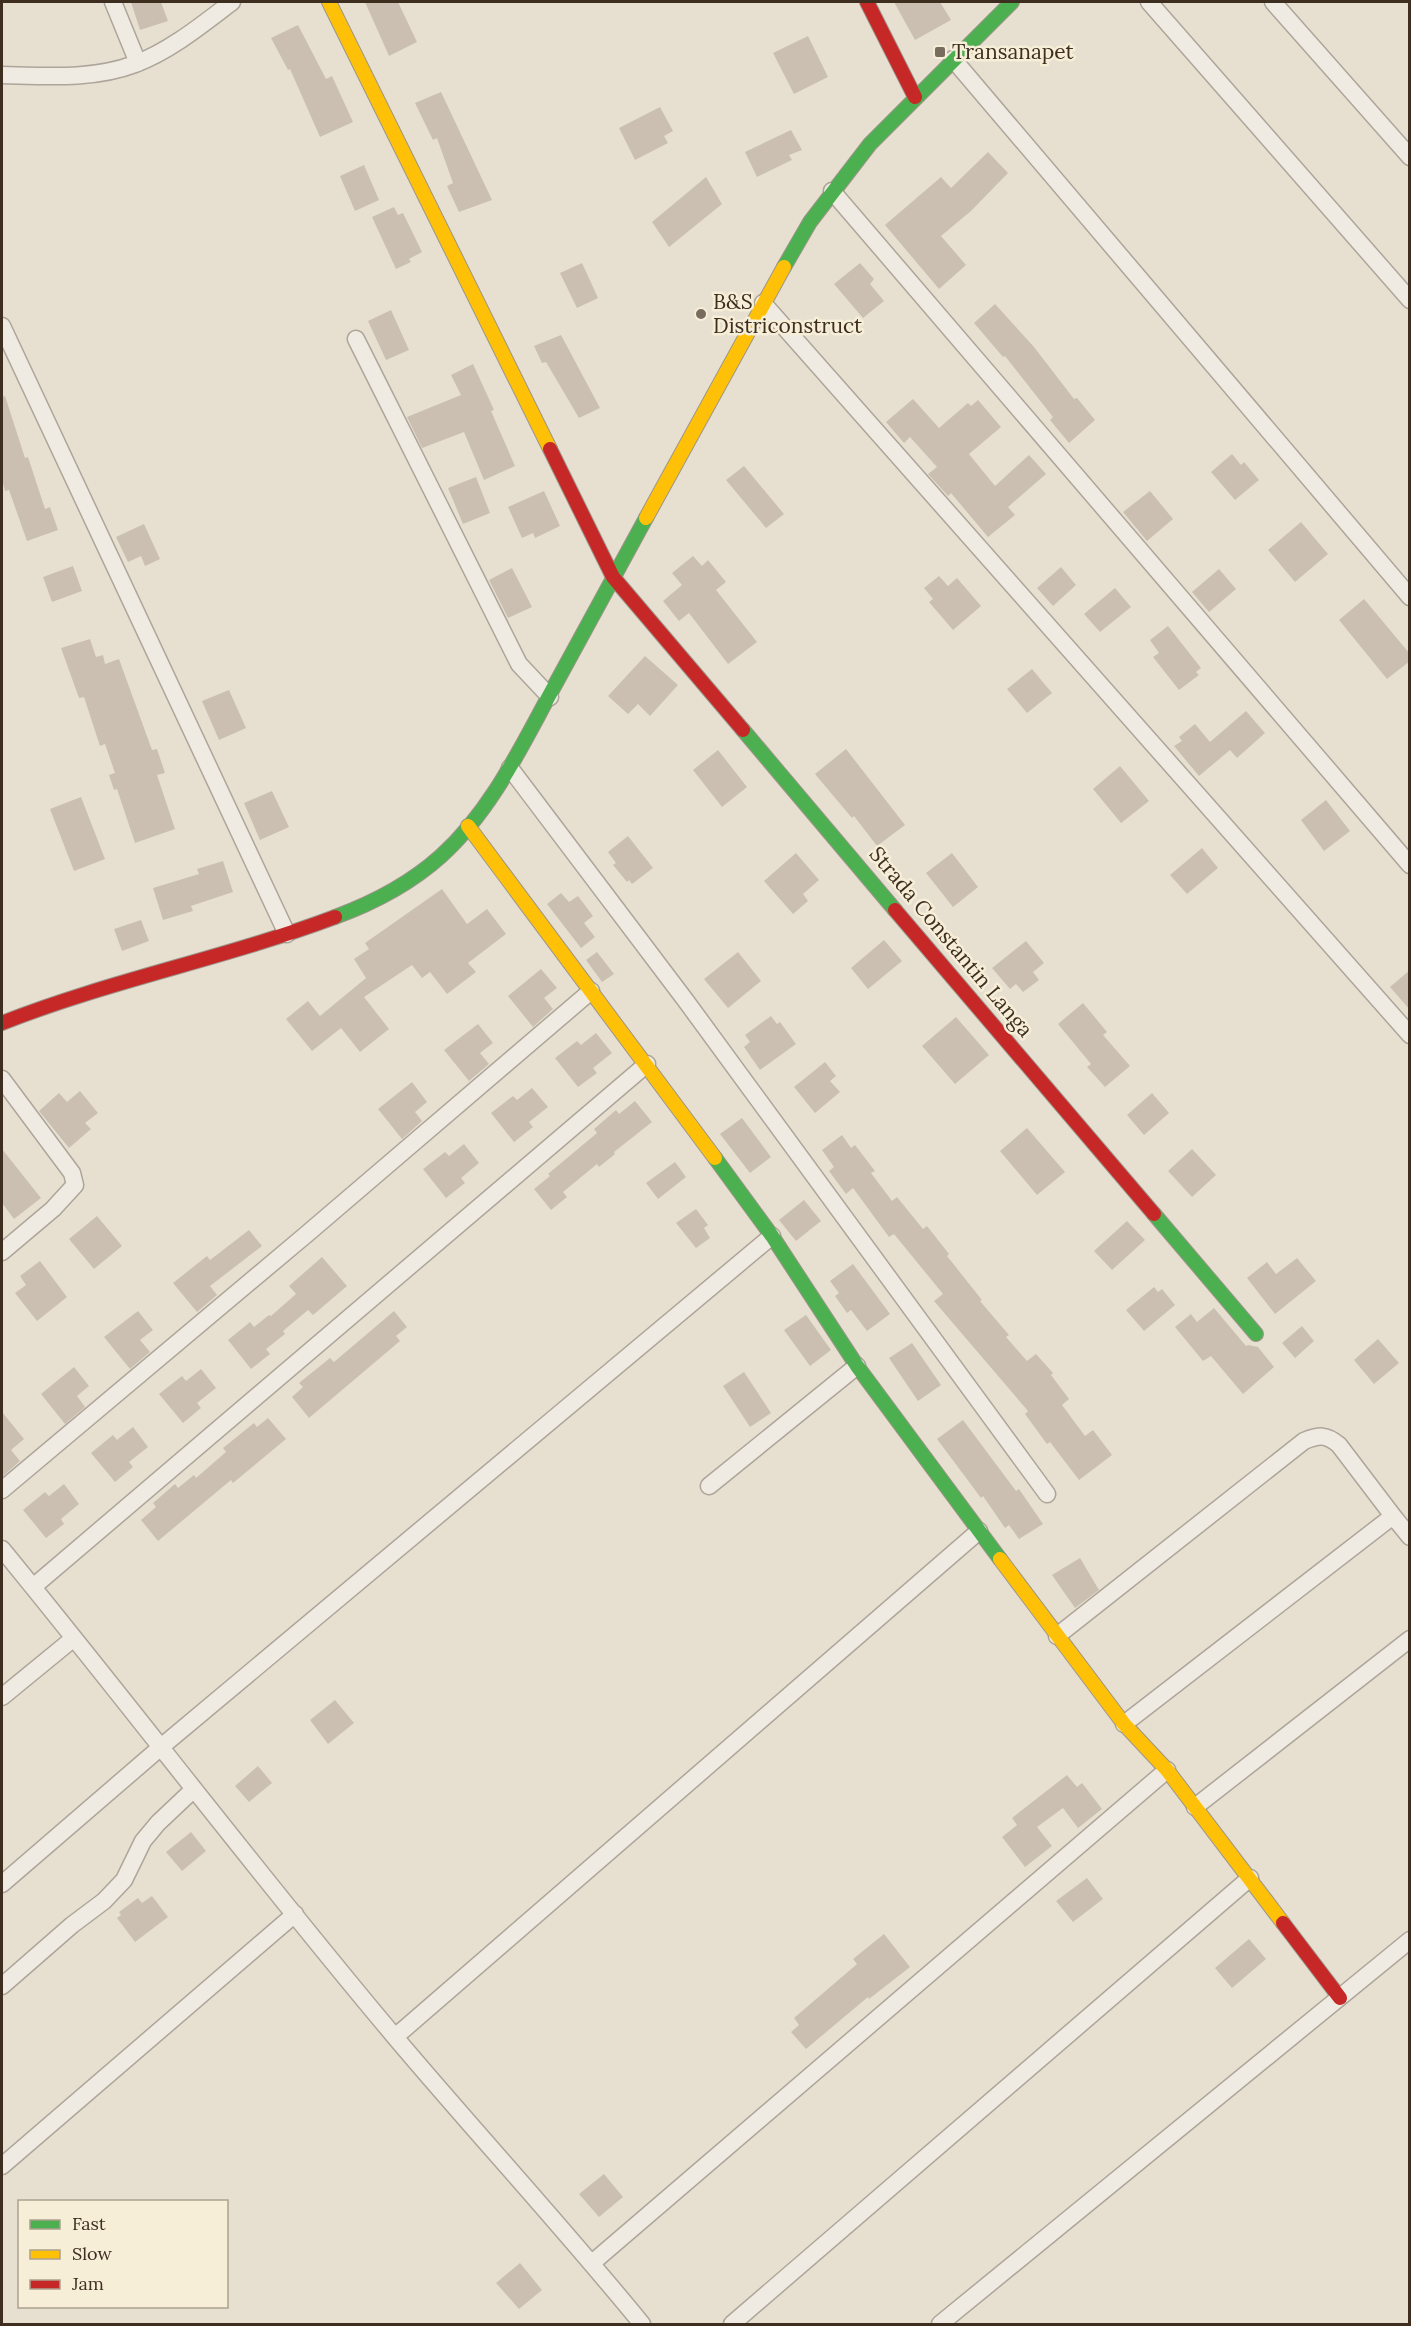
<svg xmlns="http://www.w3.org/2000/svg" width="1411" height="2326" viewBox="0 0 1411 2326" font-family="Lora,serif">
<style>
.building{fill:#cbbfb2}
.lines{fill:none;stroke-linecap:round;stroke-linejoin:round}
.street-casing{stroke:#ada599;stroke-width:19}
.fast-casing{stroke:#9c958a;stroke-width:16}
.slow-casing{stroke:#9c958a;stroke-width:16}
.jam-casing{stroke:#9c958a;stroke-width:16}
.street{stroke:#efebe3;stroke-width:16}
.fast{stroke:#4caf50;stroke-width:14}
.slow{stroke:#ffc107;stroke-width:14}
.jam{stroke:#c62828;stroke-width:14}
.poi-dot{fill:#786c5e;stroke:#f7eed8;stroke-width:2}
.labels{text-anchor:middle;stroke-width:5;stroke-linejoin:round;paint-order:stroke}
.poi-label{font-size:21px;fill:#3d2e20;stroke:#f7eed8;text-anchor:start}
.street-label{font-size:21px;fill:#3d2e20;stroke:#f7eed8}
</style>
<rect width="100%" height="100%" fill="#e7e0d1"/>
<path class="building" d="M131,2H161L168,21L140,30Z
M365,2H398L417,42L389,56Z
M894,2H940L951,20L915,40Z
M298,25L326,79L332,76L353,122L320,137L290,69L288,70L271,38Z
M808,36L828,77L794,94L773,53Z
M441,92L492,200L459,212L447,186L453,183L437,138L433,140L415,103Z
M660,107L673,131L664,136L668,143L635,160L619,128Z
M791,130L802,150L789,155L792,160L757,177L745,152Z
M988,152L1008,173L971,211L941,236L966,265L939,289L885,225L941,177L951,188Z
M364,165L379,200L355,211L340,176Z
M706,177L722,204L669,247L652,222Z
M394,207L398,215L403,213L422,252L409,259L411,262L396,269L372,217Z
M582,263L598,298L577,308L560,273Z
M860,263L874,279L870,284L884,301L863,318L834,284Z
M995,304L1034,347L1074,399L1077,398L1095,420L1069,443L1050,420L1053,417L1005,356L1003,357L974,323Z
M391,310L409,350L386,360L368,321Z
M561,335L600,408L579,418L546,362L542,363L534,346Z
M473,364L494,410L491,411L515,466L484,480L464,432L422,448L407,417L461,395L451,375Z
M5,396L25,458L28,457L45,509L50,507L58,530L27,541L9,490L5,491L2,479V397Z
M913,399L939,428L968,403L971,406L978,400L1001,427L969,454L995,486L1029,455L1046,474L1008,507L1015,515L988,537L951,493L948,496L928,474L937,467L910,437L904,443L886,422Z
M1232,454L1241,465L1244,462L1259,480L1235,500L1211,472Z
M744,466L784,514L766,528L726,480Z
M476,477L490,513L463,524L448,488Z
M544,491L560,526L535,538L533,533L522,538L508,507Z
M1150,491L1173,519L1147,541L1123,512Z
M1301,522L1328,554L1295,582L1268,550Z
M144,524L160,559L145,566L141,556L128,562L116,537Z
M693,556L702,566L708,560L726,582L716,590L757,642L728,664L689,613L679,621L663,601L682,585L672,573Z
M73,566L82,591L52,602L43,577Z
M1061,567L1076,585L1053,606L1037,588Z
M512,568L532,607L508,618L489,580Z
M1219,569L1236,589L1209,612L1192,592Z
M939,576L948,586L957,578L981,606L953,630L929,602L933,599L924,588Z
M1115,588L1131,607L1100,632L1084,614Z
M1364,599L1410,654V661L1387,679L1339,620Z
M1168,626L1201,668L1196,672L1199,675L1179,690L1153,657L1159,653L1150,640Z
M90,639L96,657L103,655L105,664L119,659L152,750L157,749L165,773L157,775L175,829L135,843L117,789L114,790L109,775L115,773L105,744L100,746L84,697L79,698L61,648Z
M645,656L678,685L650,716L638,704L628,714L608,696Z
M1032,669L1052,693L1027,713L1007,689Z
M229,690L246,728L219,740L202,701Z
M1246,711L1265,733L1237,758L1230,750L1199,776L1174,746L1182,741L1179,737L1195,724L1210,742Z
M846,749L905,825L877,846L854,816L852,818L815,774Z
M718,750L747,787L722,807L693,770Z
M1120,766L1149,801L1121,823L1093,789Z
M272,791L289,827L260,840L244,803Z
M81,797L105,859L74,871L50,809Z
M1326,800L1350,831L1324,851L1301,820Z
M628,836L653,868L632,884L629,880L627,882L613,865L616,863L608,852Z
M1202,848L1218,868L1187,894L1170,875Z
M796,853L819,880L803,894L808,901L793,914L764,881Z
M952,853L978,887L953,907L926,873Z
M223,861L233,892L191,906L193,911L163,920L153,888L199,874L197,869Z
M442,889L467,924L487,909L506,934L468,963L476,972L447,994L430,972L422,978L412,965L364,997L389,1029L360,1052L341,1028L312,1051L286,1019L308,1001L320,1016L366,978L354,959L369,949L365,943Z
M561,893L569,902L578,896L593,916L584,923L595,937L581,948L547,904Z
M141,920L149,941L122,951L114,929Z
M884,940L902,961L868,989L851,968Z
M1026,941L1044,963L1033,972L1039,980L1023,992L1016,984L1010,989L992,968Z
M597,952L614,974L602,982L586,960Z
M738,952L761,981L728,1008L704,979Z
M541,969L557,988L544,998L553,1009L533,1027L508,996Z
M1410,970V1010L1390,987Z
M1083,1003L1107,1032L1103,1035L1130,1066L1105,1087L1087,1067L1091,1064L1058,1024Z
M771,1016L777,1024L780,1022L796,1044L760,1070L744,1047L750,1042L745,1035Z
M956,1017L989,1055L955,1084L922,1046Z
M478,1024L493,1043L480,1053L489,1064L469,1081L444,1050Z
M596,1033L612,1053L593,1068L597,1073L578,1087L555,1058L577,1041L581,1045Z
M825,1062L836,1076L830,1081L840,1092L815,1113L794,1087Z
M412,1082L427,1102L415,1112L422,1121L402,1139L378,1109Z
M532,1088L548,1107L529,1122L533,1127L514,1142L491,1113L513,1096L517,1100Z
M80,1091L98,1113L85,1123L91,1129L69,1148L39,1111L59,1093L67,1102Z
M1152,1093L1169,1113L1144,1135L1127,1115Z
M635,1101L652,1122L614,1152L615,1154L599,1167L597,1164L563,1192L567,1197L551,1210L534,1189L550,1176L548,1174L597,1133L594,1129L616,1110L619,1114Z
M742,1118L771,1157L750,1173L720,1134Z
M1027,1128L1065,1172L1037,1195L1000,1151Z
M842,1135L851,1148L855,1145L875,1171L871,1173L892,1201L897,1197L923,1229L927,1226L949,1254L947,1256L982,1300L980,1301L1009,1335L1006,1337L1027,1361L1036,1354L1053,1373L1051,1375L1069,1399L1062,1405L1085,1436L1093,1430L1112,1455L1079,1480L1050,1442L1047,1444L1025,1414L1028,1411L934,1301L943,1294L894,1234L889,1237L853,1188L846,1194L829,1171L834,1167L822,1150Z
M464,1144L479,1163L461,1178L465,1183L446,1198L423,1169L445,1152L449,1156Z
M2,1149L41,1198L14,1219L2,1203Z
M1192,1149L1216,1175L1192,1197L1168,1171Z
M675,1162L686,1177L658,1199L646,1183Z
M804,1200L821,1221L796,1241L779,1220Z
M696,1209L708,1225L704,1228L710,1238L696,1248L676,1223Z
M97,1216L122,1246L94,1269L69,1239Z
M1127,1221L1145,1240L1112,1270L1094,1251Z
M249,1230L262,1246L210,1286L217,1295L197,1312L173,1283L207,1256L210,1260Z
M322,1257L347,1286L313,1315L308,1310L283,1331L285,1334L266,1349L270,1354L251,1369L228,1340L250,1322L254,1327L269,1315L271,1316L296,1294L289,1286Z
M1297,1258L1316,1281L1275,1314L1247,1278L1267,1262L1276,1274Z
M40,1261L67,1297L37,1321L15,1293L26,1285L20,1276Z
M853,1264L890,1314L867,1331L851,1310L847,1313L835,1296L839,1293L830,1281Z
M1154,1287L1158,1292L1162,1289L1175,1305L1144,1331L1126,1310Z
M1214,1308L1246,1346L1248,1345L1258,1347L1274,1367L1243,1394L1211,1356L1203,1361L1175,1327L1191,1314L1197,1322Z
M138,1311L153,1330L140,1340L150,1352L130,1369L104,1337Z
M394,1311L407,1327L396,1336L400,1341L309,1418L292,1397L303,1387L299,1383L330,1358L334,1362Z
M806,1315L831,1350L810,1366L784,1330Z
M1302,1326L1314,1341L1295,1358L1282,1343Z
M1378,1339L1399,1363L1374,1384L1354,1360Z
M912,1343L941,1385L918,1401L889,1358Z
M74,1367L89,1386L77,1396L85,1407L65,1424L41,1394Z
M201,1369L216,1388L197,1403L201,1408L183,1423L159,1394L182,1376L186,1381Z
M744,1372L771,1413L750,1427L723,1386Z
M2,1412L24,1439L11,1450L20,1461L2,1477Z
M268,1418L286,1439L233,1483L231,1480L158,1541L141,1520L156,1507L153,1503L175,1484L178,1488L194,1475L196,1478L226,1452L223,1448L254,1423L257,1427Z
M963,1420L1016,1491L1019,1489L1043,1524L1019,1539L1009,1525L1005,1528L983,1496L981,1498L937,1439Z
M133,1427L148,1447L129,1462L133,1467L115,1482L91,1453L113,1435L117,1440Z
M64,1484L79,1504L61,1519L64,1524L46,1538L23,1510L45,1492L49,1496Z
M1080,1558L1099,1590L1075,1608L1052,1575Z
M335,1700L354,1723L328,1744L310,1720Z
M258,1766L272,1783L249,1802L235,1786Z
M1067,1775L1077,1787L1082,1783L1102,1809L1078,1828L1063,1808L1037,1827L1052,1846L1025,1867L1002,1837L1017,1825L1012,1818Z
M191,1832L206,1851L182,1871L166,1852Z
M1087,1878L1103,1899L1073,1922L1056,1901Z
M152,1896L168,1917L135,1942L117,1918L121,1915L119,1912L138,1898L142,1903Z
M884,1934L910,1967L869,1999L868,1997L806,2049L791,2032L799,2025L794,2018L857,1964L853,1959Z
M1249,1939L1266,1959L1232,1988L1215,1968Z
M604,2174L623,2197L599,2217L579,2194Z
M520,2263L542,2290L519,2309L496,2283Z"/>
<g class="lines">
<defs>
<path id="street" d="M113,2L138,63
M1149,2L1410,300
M1273,2L1410,157
M953,59L1410,597
M2,75C45,76 93,80 135,64C170,51 203,24 232,2
M832,191L1410,865
M763,303L1410,1035
M2,326L287,934
M356,339L519,664L550,697
M510,768L686,1001L1047,1494
M2,1079L72,1173L75,1185L53,1209L2,1252
M709,1486L857,1366
M2,1490L308,1233L591,991
M1393,1516L1410,1537
M2,1549C134,1710 260,1877 395,2037C476,2133 562,2226 642,2324
M33,1587L647,1064
M1057,1636L1304,1441C1319,1435 1326,1434 1339,1445L1393,1516L1124,1724
M2,1697L74,1638
M1195,1807L1410,1639
M2,1884L161,1747L772,1236
M2,1986L72,1925L104,1901L124,1880L143,1841L158,1823L194,1789
M395,2037L979,1531
M2,2166L295,1914
M592,2263L1167,1770
M732,2324L1250,1878
M940,2324L1410,1940"/>
<path id="fast" d="M784,267L810,222L870,144L1012,2
M743,730L895,910
M335,917C373,903 411,883 441,856C490,812 519,751 550,694C582,636 614,577 646,518
M715,1158L772,1236L857,1366L1000,1559
M1154,1214L1256,1334"/>
<path id="slow" d="M329,2L550,449
M646,518L784,267
M468,826L715,1158
M1000,1559L1124,1724L1167,1770L1283,1923"/>
<path id="jam" d="M867,2L915,97
M550,449L613,577L743,730
M895,910L1154,1214
M2,1023C111,980 226,958 335,917
M1283,1923L1340,1998"/>
</defs>
<use href="#street" class="street-casing"/>
<use href="#fast" class="fast-casing"/>
<use href="#slow" class="slow-casing"/>
<use href="#jam" class="jam-casing"/>
<use href="#street" class="street"/>
<use href="#fast" class="fast"/>
<use href="#slow" class="slow"/>
<use href="#jam" class="jam"/>
</g>
<g class="poi-dot">
<rect x="934" y="46" width="12" height="12" rx="3"/>
<circle cx="701" cy="314" r="6"/>
</g>
<g class="labels">
<g class="poi-label">
<text x="952" y="59">Transanapet</text>
<text x="713" y="309">B&amp;S<tspan x="713" dy="24">Districonstruct</tspan></text>
</g>
<g class="street-label">
<text transform="translate(951 942) rotate(50)" y="7">Strada Constantin Langa</text>
</g>
</g>
<rect width="1411" height="2326" fill="none" stroke="#3d2e20" stroke-width="6"/>
<rect x="18" y="2200" width="210" height="108" fill="#f7eed8" stroke="#ada18e" stroke-width="1.5"/>
<rect x="30" y="2220" width="30" height="9" fill="#4caf50" stroke="#ada18e" stroke-width="1.5"/>
<text x="72" y="2230" font-size="18" fill="#3d2e20">Fast</text>
<rect x="30" y="2250" width="30" height="9" fill="#ffc107" stroke="#ada18e" stroke-width="1.5"/>
<text x="72" y="2260" font-size="18" fill="#3d2e20">Slow</text>
<rect x="30" y="2280" width="30" height="9" fill="#c62828" stroke="#ada18e" stroke-width="1.5"/>
<text x="72" y="2290" font-size="18" fill="#3d2e20">Jam</text>
</svg>
